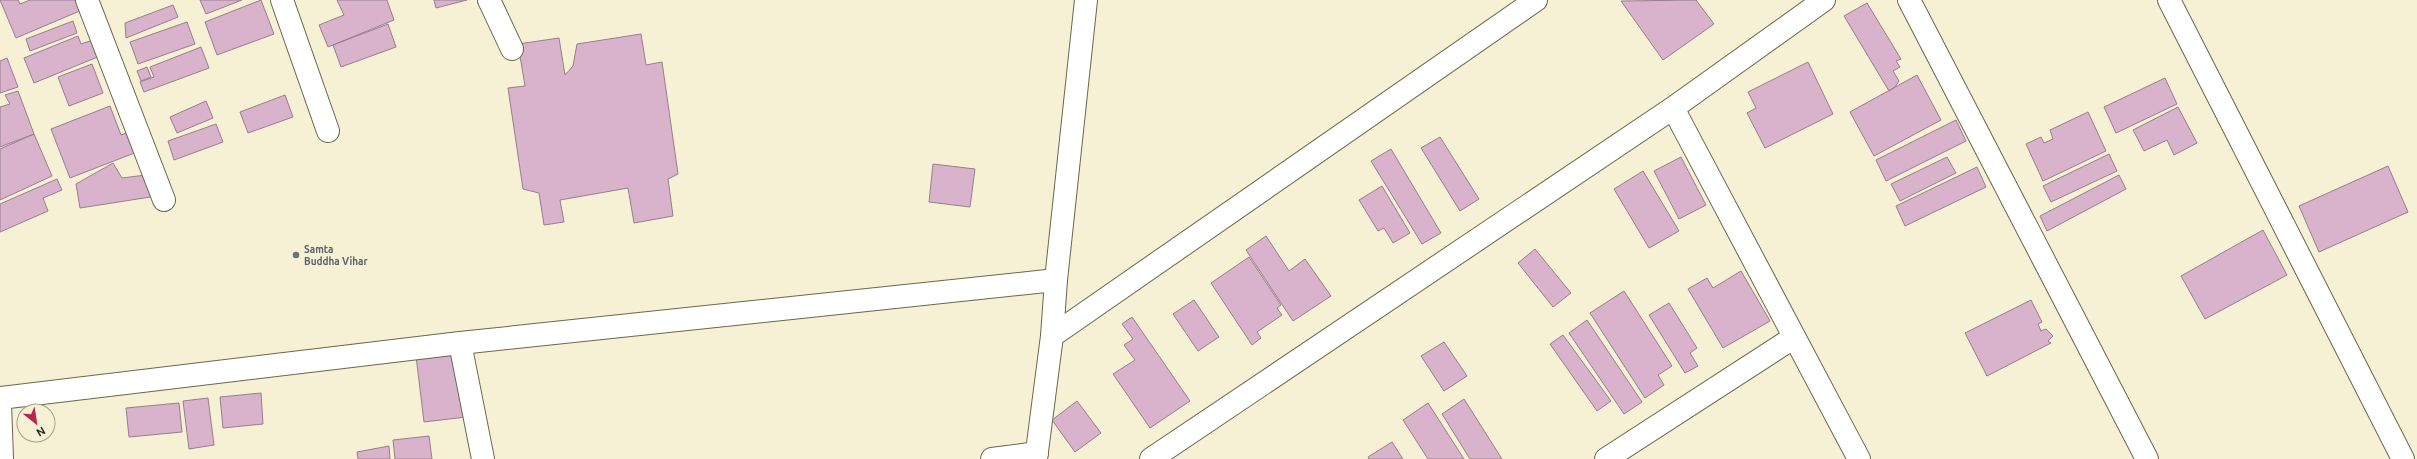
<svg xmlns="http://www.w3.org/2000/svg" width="2417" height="459" viewBox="0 0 2417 459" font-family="Ubuntu,sans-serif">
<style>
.building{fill:#d9b3cb;stroke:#977e8e}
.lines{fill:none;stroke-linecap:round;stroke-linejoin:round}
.minor-casing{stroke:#6a664d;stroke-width:24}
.tertiary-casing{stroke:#6a664d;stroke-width:24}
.minor{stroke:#fff;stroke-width:22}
.tertiary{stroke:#fff;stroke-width:22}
.worship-dot{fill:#6b7280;stroke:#f6f1d5;stroke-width:1.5}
.labels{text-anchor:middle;stroke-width:3;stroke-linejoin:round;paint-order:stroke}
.worship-label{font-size:10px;font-weight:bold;fill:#5b616d;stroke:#f6f1d5;text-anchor:start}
</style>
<rect width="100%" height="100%" fill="#f6f1d5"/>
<path class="building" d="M0,0H18L20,4L30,0H78L82,10L16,38Z
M200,0H242L206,14Z
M261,0L274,34L217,55L205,22Z
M337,0H387L394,20L328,47L319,25L344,15Z
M434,0H467L436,8Z
M1696,0L1714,24L1663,60L1621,1Z
M1867,3L1901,59L1896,61L1900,67L1893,71L1899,81L1895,87L1889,91L1844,16Z
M173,5L178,17L126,38L125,23Z
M73,21L77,33L30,51L26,39Z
M187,22L195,44L138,64L130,42Z
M388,24L396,47L341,67L333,45Z
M641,34L646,65L662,62L678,174L668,179L673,216L634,223L628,188L560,200L564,222L544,225L539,193L523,189L508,88L525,86L518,44L559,38L565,75L573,66L577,44Z
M78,36L81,44L93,40L100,56L34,83L24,58Z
M201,47L209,68L144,92L140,82L154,77L150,67Z
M7,58L18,87L0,93V61Z
M1808,62L1833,114L1765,148L1747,113L1756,108L1748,92Z
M92,64L103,93L69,106L58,77Z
M147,67L151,77L141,81L137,71Z
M1917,75L1941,120L1874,156L1850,112Z
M2165,78L2177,104L2116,133L2104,107Z
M18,91L34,134L0,147V107L10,104L5,95Z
M285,95L293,117L248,133L240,112Z
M206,101L213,118L177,133L170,117Z
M110,106L121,135L129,132L137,152L70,178L51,129Z
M2178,107L2197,143L2174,155L2167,140L2144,151L2133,130Z
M2088,112L2106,151L2043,181L2026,144L2041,137L2044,143L2053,139L2050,130Z
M1956,120L1966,141L1886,181L1876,160Z
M216,124L223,142L174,160L168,141Z
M34,134L52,176L0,200V149Z
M1440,137L1479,199L1460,211L1421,148Z
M1391,149L1441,233L1422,244L1371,161Z
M2109,154L2117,171L2051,202L2043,186Z
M1681,157L1706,205L1679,219L1654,171Z
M1947,157L1956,173L1900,201L1891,184Z
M113,163L122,178L146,175L157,196L80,208L76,184Z
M933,164L975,169L970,207L929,202Z
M2388,166L2408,212L2319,252L2299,206Z
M1977,167L1986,187L1905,226L1896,206Z
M1643,171L1679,231L1649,248L1614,189Z
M2119,175L2126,189L2047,231L2040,216Z
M57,179L62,190L43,198L48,211L0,232V204Z
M1382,186L1410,233L1393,243L1384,228L1378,231L1359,200Z
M2263,230L2287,275L2205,319L2181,276Z
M1266,236L1289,271L1305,259L1331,296L1293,321L1246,250Z
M1535,249L1571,293L1553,307L1518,263Z
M1249,257L1281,305L1277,308L1282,315L1257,332L1261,338L1252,345L1211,283Z
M1741,271L1770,321L1723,348L1688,289L1707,278L1713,288Z
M1624,291L1672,366L1658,375L1664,385L1645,398L1590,313Z
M1194,300L1219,337L1198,351L1173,314Z
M2031,300L2042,322L2038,324L2041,331L2046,329L2053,336L2048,341L2051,343L1987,376L1965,333Z
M1669,303L1697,348L1690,353L1698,366L1685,373L1649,315Z
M1132,317L1190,401L1150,428L1113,374L1135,360L1124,345L1133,339L1122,324Z
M1587,320L1642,402L1624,414L1569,333Z
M1563,335L1611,401L1597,411L1550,344Z
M1444,342L1467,376L1444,391L1421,356Z
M458,351L466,417L424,422L416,356Z
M261,393L263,424L223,428L220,397Z
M208,398L214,445L189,449L183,401Z
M1464,399L1502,459H1470L1442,414Z
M1077,401L1101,433L1075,452L1052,420Z
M179,403L182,432L129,437L126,408Z
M1428,403L1464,459H1428L1403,420Z
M429,436L432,459H395L393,440Z
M1392,442L1403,459H1369L1368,457Z
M389,446L390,459H358L357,452Z"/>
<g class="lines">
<defs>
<path id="minor" d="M87,0L164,200
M282,0L328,131
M489,0L512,49
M1909,0L2147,459
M2169,0L2403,459
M1673,108L1859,459
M1052,336L1536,0
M460,343L483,459
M0,398L460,343L1056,280
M0,403L2,459
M992,459L1037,453
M1151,459L1673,108L1824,0
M1606,459L1793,338"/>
<path id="tertiary" d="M1036,459L1052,336L1056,280L1086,0"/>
</defs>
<use href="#minor" class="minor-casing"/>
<use href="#tertiary" class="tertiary-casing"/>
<use href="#minor" class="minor"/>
<use href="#tertiary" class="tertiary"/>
</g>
<circle class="worship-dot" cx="296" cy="255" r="4"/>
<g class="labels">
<g class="worship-label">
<text x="304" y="253">Samta<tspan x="304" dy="12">Buddha Vihar</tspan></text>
</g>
</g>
<g transform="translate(36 423) rotate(150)"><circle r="19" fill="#f6f1d5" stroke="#a4a08b"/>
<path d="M0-3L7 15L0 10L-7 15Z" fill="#b8274a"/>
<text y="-6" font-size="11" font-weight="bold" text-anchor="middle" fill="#29271d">N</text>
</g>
</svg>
